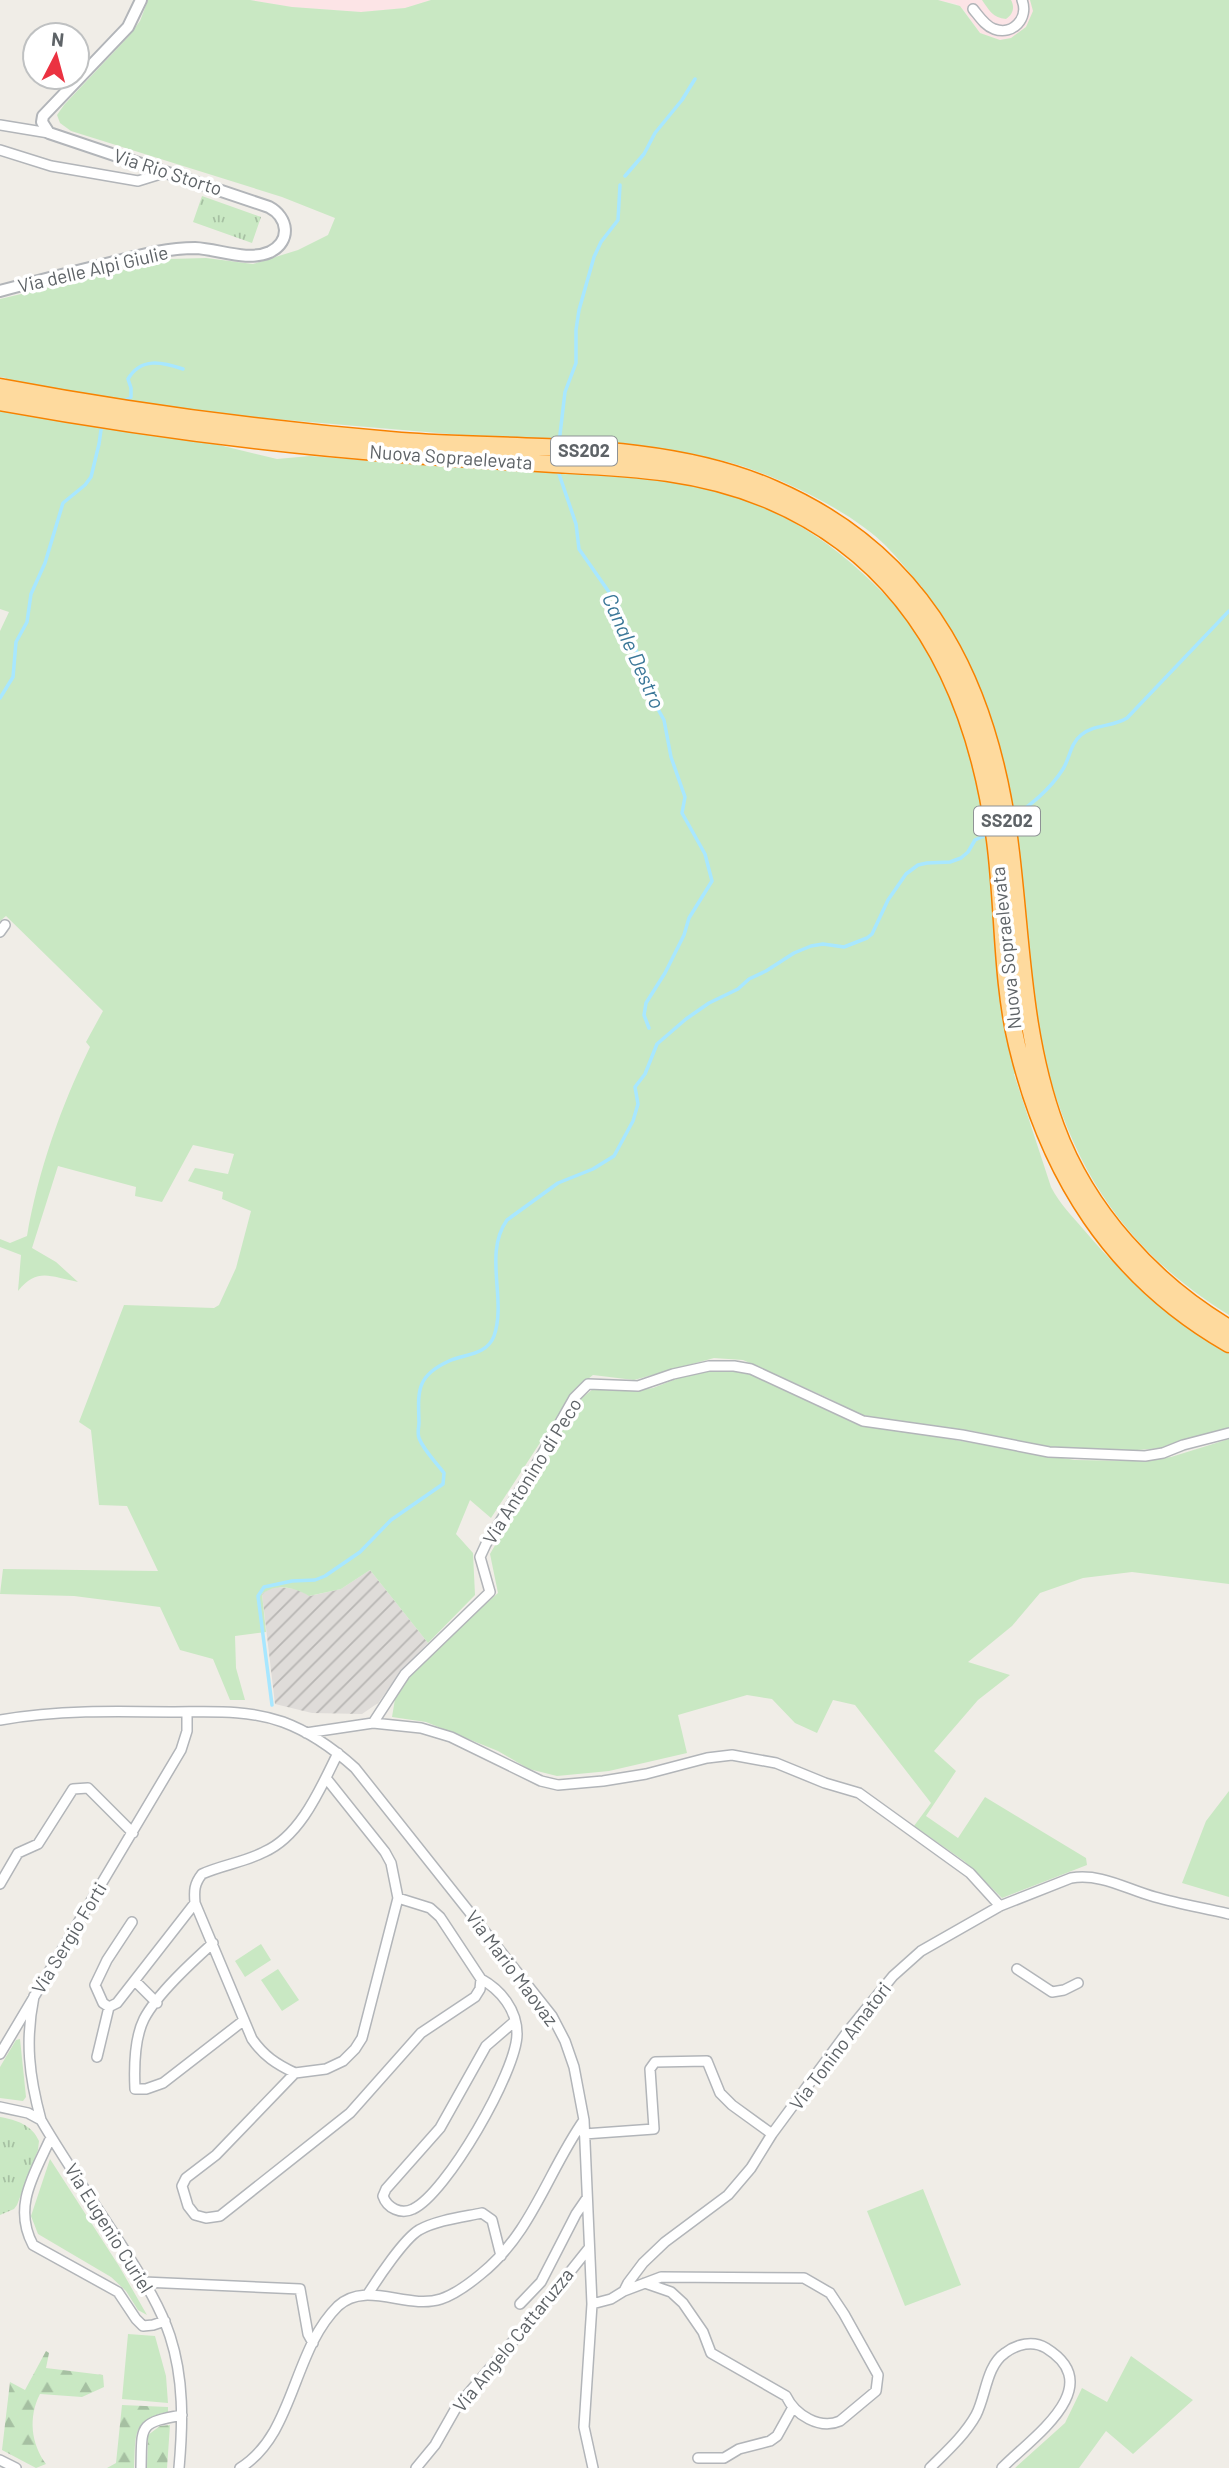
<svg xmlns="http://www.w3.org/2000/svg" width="1229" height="2468" viewBox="0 0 1229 2468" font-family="Barlow,sans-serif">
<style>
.industrial{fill:url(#industrial-furrows)}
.medical{fill:#fce4e6}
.green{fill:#c9e8c3;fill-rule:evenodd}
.forest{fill:url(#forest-firs)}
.park{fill:url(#park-tufts)}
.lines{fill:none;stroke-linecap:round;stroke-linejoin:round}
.stream{stroke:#a8e7ff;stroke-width:3.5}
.minor-casing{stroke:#b2b5b9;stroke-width:12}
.tertiary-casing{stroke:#b2b5b9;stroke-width:14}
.trunk-casing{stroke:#f78200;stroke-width:19}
.minor{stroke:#fff;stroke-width:9}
.tertiary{stroke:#fff;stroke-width:10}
.trunk{stroke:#feda9e;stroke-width:16}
.labels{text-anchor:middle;stroke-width:7;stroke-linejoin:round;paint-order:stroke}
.shield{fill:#fff;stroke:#8e9295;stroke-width:2}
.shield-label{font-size:18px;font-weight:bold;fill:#5e6367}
.street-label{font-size:19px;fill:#5e6367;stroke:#fff}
.water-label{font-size:21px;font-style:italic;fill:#3a7798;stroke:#fff}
</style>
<defs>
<pattern id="industrial-furrows" width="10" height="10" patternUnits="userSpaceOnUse" patternTransform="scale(1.75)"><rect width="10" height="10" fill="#dfdcd9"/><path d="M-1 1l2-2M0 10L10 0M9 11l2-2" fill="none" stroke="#b8b6b4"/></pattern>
<pattern id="forest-firs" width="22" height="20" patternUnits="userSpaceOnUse" patternTransform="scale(1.75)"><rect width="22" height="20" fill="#c9e8c3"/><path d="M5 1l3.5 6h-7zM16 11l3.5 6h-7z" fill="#a6c0a2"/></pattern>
<pattern id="park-tufts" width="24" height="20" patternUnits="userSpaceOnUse" patternTransform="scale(1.75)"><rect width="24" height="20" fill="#c9e8c3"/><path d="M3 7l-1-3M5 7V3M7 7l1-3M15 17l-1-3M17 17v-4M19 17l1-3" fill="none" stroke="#a6c0a2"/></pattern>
</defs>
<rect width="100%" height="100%" fill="#f0ede7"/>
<path class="industrial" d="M370,1570L428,1643L400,1673L378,1703L362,1714L312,1713L275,1704L262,1594L269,1589L278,1587L297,1589L310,1596L341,1589Z"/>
<path class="medical" d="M250,0H431L405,8L361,12L292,7Z
M938,0H1030L1033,11L1030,22L1021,31L1011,38L1000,40L980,33L964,10L956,4Z"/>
<path class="green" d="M148,0H250L292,7L361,12L405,8L431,0H938L960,6L980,33L1000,40L1011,38L1026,27L1033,11L1030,0H1229V1315C1131,1254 1078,1179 1047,1068L1014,1074L1051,1187C1060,1204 1072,1216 1084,1230C1125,1279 1174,1321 1229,1354V1428L1162,1448L1125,1451L1057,1449L973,1431L861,1415L828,1398L743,1360L714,1358L634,1380L593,1375L575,1389L491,1518L470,1500L456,1534L473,1553L475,1595L428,1643L370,1570L341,1589L309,1596C294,1587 277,1583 262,1594L266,1632L235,1636L236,1668L245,1700H230L213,1659L180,1650L160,1607L74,1596L0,1594L3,1569L158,1571L127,1506L99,1505L91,1430L79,1422L124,1305L214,1308L219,1305L236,1268L251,1211L222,1199L223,1192L188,1181L195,1168L228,1174L234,1154L193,1145L162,1202L135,1196L136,1187L58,1166L32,1248L56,1262L78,1282C50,1277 38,1267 18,1291L21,1255L0,1247V1239L10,1243L27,1236C38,1171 61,1106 90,1047L86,1042L103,1011L6,916L0,921V631L9,612L0,609V411L6,378L0,377V299L169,259L206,258L253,264L298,250L328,235L335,218L282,197L71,131L60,123L57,115L64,105L128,37L140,21ZM216,414L461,435L460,468L310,456L277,459L215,444ZM709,458C760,466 850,509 886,546C899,559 910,574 922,587L895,605C867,576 838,549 803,528C771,508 734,496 700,478Z
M982,0H1011C1015,7 1013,15 1006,19C993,18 989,10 982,0Z
M720,1370L747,1373L854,1423L1075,1460L1135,1461L1171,1457L1229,1439V1584L1132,1572L1083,1578L1040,1593L1012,1626L968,1662L1010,1675L978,1700L934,1751L956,1771L926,1816L958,1838L985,1797L1086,1858L1087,1865L1002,1898L964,1861L914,1826L931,1803L855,1705L833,1700L817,1733L795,1723L772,1699L747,1695L678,1715L687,1753L609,1771L557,1776L529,1769L498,1751L426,1722L392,1717L395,1699L418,1664L498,1593L490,1554L578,1401L593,1389L632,1391L653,1388L689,1374Z
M1229,1791V1897L1182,1883L1206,1821Z
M261,1944L271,1960L245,1977L235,1961Z
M278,1969L299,2000L282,2011L261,1980Z
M20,2039L26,2097L23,2101L0,2098V2067L16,2040Z
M50,2159L119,2266L147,2315L138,2310L126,2291L111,2277L38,2234L31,2216Z
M923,2189L961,2285L905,2306L867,2211Z
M128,2334L155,2336L166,2376L168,2403L122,2399Z
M1131,2356L1193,2400L1133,2454L1106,2431L1079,2468H1015L1065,2423L1082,2388L1107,2402Z"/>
<path class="forest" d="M46,2351L49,2353L46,2368L103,2375L104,2387L82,2397L40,2394C28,2417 31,2444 46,2464L36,2468L2,2450L10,2382L25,2390Z
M122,2405L168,2407V2412C131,2420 136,2435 134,2468H107L116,2463Z
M170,2425L167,2468H147L148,2435L160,2426Z"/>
<path class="park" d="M202,196L261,217L252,243L193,222Z
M0,2117C17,2120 32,2125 39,2141L38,2150L17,2205L14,2209L0,2215Z"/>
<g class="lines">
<path class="stream" d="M625,176L644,154L655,133L682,100L695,79
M122,403L131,397V388L128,379C141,357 162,362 183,369
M559,443L565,392L576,363V330L579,310L594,257L601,242L618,220L620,185
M557,468L576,524L579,549L618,605L638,655L644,684L664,720L671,757L685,797L682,813L705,854L712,881L689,918L684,935L665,973L646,1003L644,1015L649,1028
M0,698L13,677L16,642L27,622L31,594L45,563L63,503L85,485L91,477L99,444L102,423
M1011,819C1030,805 1050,790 1063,769C1070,758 1070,744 1081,735C1094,724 1113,727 1127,718L1229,611
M272,1705L258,1596L264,1587L292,1581L315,1580L325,1576L360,1552L391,1520L443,1484L444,1473C436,1462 424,1451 419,1438C417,1432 419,1428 419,1422C418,1391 416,1376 449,1361C465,1354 487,1355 494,1336C507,1299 483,1254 507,1220L558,1183L593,1169L614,1156L633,1121L638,1104L635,1087L645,1074L657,1044L686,1019L709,1003L738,989L749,979L766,971L794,953L811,946L823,944L844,947L867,938L872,934L888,900L906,874L918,865L927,863L950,862L961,858L968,852L975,840L990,833"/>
<defs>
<path id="minor" d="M973,9C979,16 985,26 994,29C1013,36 1029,18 1022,0
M0,125L49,133
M0,150L51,166L138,181L167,172
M0,932L5,925
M0,1720C57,1710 114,1711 171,1712C210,1712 246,1709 283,1722C310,1732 334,1749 355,1768L552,2016L565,2041L574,2067L584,2120L592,2304L584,2427L593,2468
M373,1723L405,1674L490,1592L480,1557L486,1544L536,1465L574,1398L588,1384L638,1386L673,1374L709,1366H734L751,1369L863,1421L962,1435L1049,1452L1145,1456L1163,1453L1183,1445L1229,1433
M306,1733L373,1723L421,1728L451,1737L541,1781L558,1785L603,1781L646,1774L707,1758L732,1755L776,1763L825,1783L859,1793L970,1873L1000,1906
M326,1778L385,1852L391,1863L398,1898L362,2038L355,2049L343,2061L326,2069L295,2073L216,2155L186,2178L182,2186L188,2206L195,2215L206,2218L220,2216L350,2113L421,2033L475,1997L480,1989L481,1979
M0,1884L18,1853L38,1844L73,1789L88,1788L133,1833
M398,1898L430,1908L440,1917L481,1979C501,1990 517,2010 517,2034C517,2071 446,2194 413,2209C401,2215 387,2208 383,2196L386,2189L440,2128L486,2046L515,2021
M132,1922L107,1960L95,1985L103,2003L109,2007L117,2003L195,1903
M213,1943C192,1962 157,1994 144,2019C134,2039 134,2068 135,2089H146L163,2083L243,2021
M1017,1969L1052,1992L1064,1990L1078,1983
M135,1981L157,2003
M34,1996C25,2041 29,2076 41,2120C66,2163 95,2204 122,2246C140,2275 159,2303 170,2336C184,2379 183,2423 179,2468
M0,2054L181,1750L187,1731V1712
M97,2057L109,2007
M295,2073C276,2064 264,2056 252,2039L195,1903C194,1891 194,1884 202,1874C222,1865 245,1862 264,1852C301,1836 321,1787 338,1753
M0,2107L28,2113L41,2120
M584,2134L654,2129L650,2069L655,2062L707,2061L720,2093L732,2105L772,2134
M51,2137C35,2173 12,2206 33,2245L118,2292L136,2319L143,2326L153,2325L165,2321
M144,2282L300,2289L308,2334L313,2343
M624,2291L628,2283L643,2263L665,2242L728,2195L751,2168L772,2134L848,2031L893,1976L921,1951L1000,1906L1071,1878C1101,1873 1126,1889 1155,1897C1179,1904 1204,1908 1229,1914
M368,2294C378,2278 404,2239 419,2230C437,2220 463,2217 482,2213L492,2220L501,2256
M520,2304L541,2282L576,2214L587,2198
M592,2304L611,2299L624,2291L661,2277L804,2278L830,2293L844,2314L878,2375L876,2391L840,2421C820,2430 795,2415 786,2396L711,2353L703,2332L683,2303L671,2292L645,2283
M698,2458H724L739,2449L770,2441L777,2436L792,2409
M0,2460L16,2468
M141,2468C142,2425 138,2423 182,2415
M240,2468C295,2434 292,2351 338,2306C366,2280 407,2310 441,2299C456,2294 469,2284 481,2274C532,2233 548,2171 584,2120
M416,2468L435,2445L456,2408L538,2312L589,2248
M930,2468C946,2452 965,2435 976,2415C986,2396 986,2366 1005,2353C1017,2344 1033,2340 1046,2348C1109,2387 1031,2438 1002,2468"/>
<path id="tertiary" d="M0,291C37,281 73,272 110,263C138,256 166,248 195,248C219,249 247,262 270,252C292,241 288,217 269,207L49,133L42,122L43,116L128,27L141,0"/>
<path id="trunk" d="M0,387C133,412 266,430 401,441C523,450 661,439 774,489C931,557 992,690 1011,853C1022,946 1023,1038 1056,1127C1087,1211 1153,1283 1229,1328
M0,402C133,426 267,444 401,454C452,458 503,461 554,464C629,468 695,470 766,499C912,560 975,689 995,840C1004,908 1001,978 1017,1045C1048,1174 1112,1277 1229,1344"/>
</defs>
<use href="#minor" class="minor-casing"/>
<use href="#tertiary" class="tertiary-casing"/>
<use href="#trunk" class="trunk-casing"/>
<use href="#minor" class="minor"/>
<use href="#tertiary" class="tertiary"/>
<use href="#trunk" class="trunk"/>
</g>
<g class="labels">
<g class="shield">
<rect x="551" y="436.5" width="66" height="29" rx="5"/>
<rect x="974" y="806.5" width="66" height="29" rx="5"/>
</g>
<g class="shield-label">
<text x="584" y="457">SS202</text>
<text x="1007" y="827">SS202</text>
</g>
<g class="street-label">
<text transform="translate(168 172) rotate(18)" y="7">Via Rio Storto</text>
<text transform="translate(93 269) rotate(-13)" y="7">Via delle Alpi Giulie</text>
<text transform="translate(451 457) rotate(4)" y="7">Nuova Sopraelevata</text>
<text transform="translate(1006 948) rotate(-96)" y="7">Nuova Sopraelevata</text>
<text transform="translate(532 1471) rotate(-58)" y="7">Via Antonino di Peco</text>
<text transform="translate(69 1938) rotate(-59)" y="7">Via Sergio Forti</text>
<text transform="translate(512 1968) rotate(53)" y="7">Via Mario Maovaz</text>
<text transform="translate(840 2046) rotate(-53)" y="7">Via Tonino Amatori</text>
<text transform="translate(109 2228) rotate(58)" y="7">Via Eugenio Curiel</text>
<text transform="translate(513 2340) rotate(-51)" y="7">Via Angelo Cattaruzza</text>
</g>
<g class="water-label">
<text transform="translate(633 651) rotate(66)" y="7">Canale Destro</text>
</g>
</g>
<g transform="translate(56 56) rotate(6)"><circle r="33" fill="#ffffff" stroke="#bfc1c2" stroke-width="2"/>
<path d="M0-5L12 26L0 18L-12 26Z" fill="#eb3241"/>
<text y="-10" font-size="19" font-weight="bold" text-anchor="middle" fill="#5e6367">N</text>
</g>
</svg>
